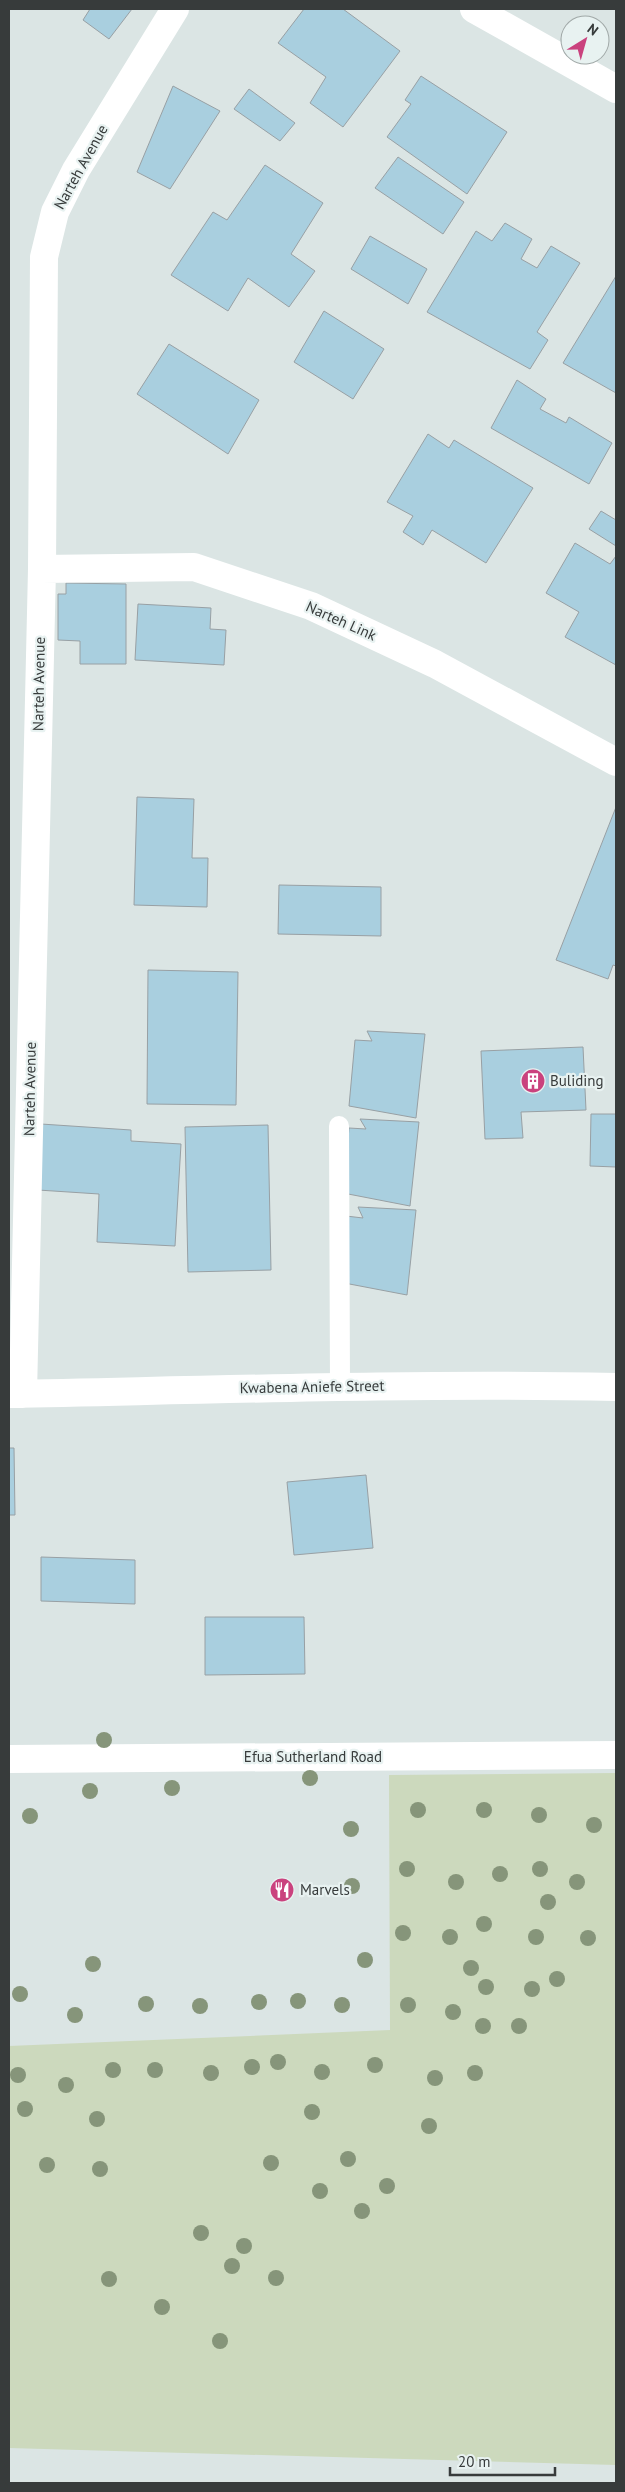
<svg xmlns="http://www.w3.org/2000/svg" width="625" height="2492" viewBox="0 0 625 2492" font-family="'PT Sans',sans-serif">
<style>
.green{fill:#ccd9bd}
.building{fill:#a9cfdf;stroke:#98a0a4}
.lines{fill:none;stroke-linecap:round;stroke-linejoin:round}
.service{stroke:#fff;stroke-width:20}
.minor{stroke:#fff;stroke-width:28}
.tree{fill:#86957a}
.labels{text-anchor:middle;stroke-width:4.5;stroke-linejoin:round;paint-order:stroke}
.street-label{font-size:15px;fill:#373b3b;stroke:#e8f2f1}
.poi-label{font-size:15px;fill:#373b3b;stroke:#e8f2f1;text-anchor:start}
</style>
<rect width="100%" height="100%" fill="#dbe5e4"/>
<path class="green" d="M616,1773V2465L9,2448V2046L390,2030L389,1775Z"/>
<path class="building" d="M90,9H132L109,39L83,20Z
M304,9H343L400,51L343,127L310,103L326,77L278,43Z
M421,76L507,132L467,194L387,137L411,104L405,100Z
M173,86L220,111L170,189L137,172Z
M249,89L295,123L280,141L234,109Z
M398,157L464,202L443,234L375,188Z
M265,165L323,203L291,254L315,271L289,307L248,278L228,311L171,275L213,212L227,220Z
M505,223L532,239L521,259L537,268L551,246L580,263L537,332L548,340L530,369L427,312L476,231L492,241Z
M370,236L427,269L408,304L351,269Z
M616,276V393L563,363Z
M324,311L384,349L353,399L294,362Z
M169,344L259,400L228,454L137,394Z
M517,380L546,399L540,409L566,423L569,417L612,443L589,484L491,428Z
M428,434L449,448L454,440L533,488L486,563L432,530L423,545L403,532L413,516L387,502Z
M601,511L616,520V546L589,529Z
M575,543L610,564L616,556V665L565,637L579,612L546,593Z
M66,583L126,584V664H80V641L58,640V594H66Z
M138,604L211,608L210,629L226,630L224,665L135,660Z
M137,797L194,799L192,858H208L207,907L134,905Z
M616,807V966L613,965L608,979L556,960Z
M279,885L381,887V936L278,934Z
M148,970L238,972L236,1105L147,1104Z
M367,1031L425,1034L416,1118L349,1106L355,1040L372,1041Z
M583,1047L586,1110L521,1112L523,1138L485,1139L481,1051Z
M591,1114H616V1167L590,1166Z
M360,1119L419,1122L410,1206L343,1193L349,1128L366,1129Z
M41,1124L131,1130V1141L181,1144L175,1246L97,1242L99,1194L38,1190Z
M268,1125L271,1270L188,1272L185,1127Z
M358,1207L416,1210L407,1295L339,1282L346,1216L363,1218Z
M9,1448H14L15,1515H9Z
M366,1475L373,1548L294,1555L287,1482Z
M41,1557L135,1560V1604L41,1601Z
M205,1617H304L305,1674L205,1675Z"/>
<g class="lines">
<path class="service" d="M339,1126L340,1386"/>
<path class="minor" d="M474,9L616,89
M42,569L194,567L311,606L435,664L616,762
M9,1394C211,1390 414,1383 616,1387
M23,1394L42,569L44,257L55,212L76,170L175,9
M9,1759L616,1755"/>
</g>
<g class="tree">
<circle cx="104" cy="1740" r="8"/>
<circle cx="310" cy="1778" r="8"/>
<circle cx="172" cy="1788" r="8"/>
<circle cx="90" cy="1791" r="8"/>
<circle cx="418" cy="1810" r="8"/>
<circle cx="484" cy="1810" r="8"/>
<circle cx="539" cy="1815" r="8"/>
<circle cx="30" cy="1816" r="8"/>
<circle cx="594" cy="1825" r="8"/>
<circle cx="351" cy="1829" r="8"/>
<circle cx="407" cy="1869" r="8"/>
<circle cx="540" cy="1869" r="8"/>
<circle cx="500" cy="1874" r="8"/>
<circle cx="456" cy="1882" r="8"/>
<circle cx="577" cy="1882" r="8"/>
<circle cx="352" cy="1886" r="8"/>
<circle cx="548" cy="1902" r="8"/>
<circle cx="484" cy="1924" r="8"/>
<circle cx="403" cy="1933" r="8"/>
<circle cx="450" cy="1937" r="8"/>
<circle cx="536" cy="1937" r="8"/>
<circle cx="588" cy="1938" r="8"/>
<circle cx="365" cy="1960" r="8"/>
<circle cx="93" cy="1964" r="8"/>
<circle cx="471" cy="1968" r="8"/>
<circle cx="557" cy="1979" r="8"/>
<circle cx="486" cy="1987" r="8"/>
<circle cx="532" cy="1989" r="8"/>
<circle cx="20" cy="1994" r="8"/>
<circle cx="298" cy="2001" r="8"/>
<circle cx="259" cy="2002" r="8"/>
<circle cx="146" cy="2004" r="8"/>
<circle cx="342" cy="2005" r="8"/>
<circle cx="408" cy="2005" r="8"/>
<circle cx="200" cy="2006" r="8"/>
<circle cx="453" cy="2012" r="8"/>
<circle cx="75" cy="2015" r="8"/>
<circle cx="483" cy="2026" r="8"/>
<circle cx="519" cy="2026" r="8"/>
<circle cx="278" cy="2062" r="8"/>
<circle cx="375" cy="2065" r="8"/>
<circle cx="252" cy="2067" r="8"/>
<circle cx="113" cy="2070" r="8"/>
<circle cx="155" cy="2070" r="8"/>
<circle cx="322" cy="2072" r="8"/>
<circle cx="211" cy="2073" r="8"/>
<circle cx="475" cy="2073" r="8"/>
<circle cx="18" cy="2075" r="8"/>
<circle cx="435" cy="2078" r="8"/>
<circle cx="66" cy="2085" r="8"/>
<circle cx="25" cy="2109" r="8"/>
<circle cx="312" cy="2112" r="8"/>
<circle cx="97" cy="2119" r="8"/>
<circle cx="429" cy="2126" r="8"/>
<circle cx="348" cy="2159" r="8"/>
<circle cx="271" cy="2163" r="8"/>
<circle cx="47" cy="2165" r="8"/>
<circle cx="100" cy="2169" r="8"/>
<circle cx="387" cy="2186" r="8"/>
<circle cx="320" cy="2191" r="8"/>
<circle cx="362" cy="2211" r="8"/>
<circle cx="201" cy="2233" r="8"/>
<circle cx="244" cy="2246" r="8"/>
<circle cx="232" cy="2266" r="8"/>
<circle cx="276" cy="2278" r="8"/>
<circle cx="109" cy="2279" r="8"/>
<circle cx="162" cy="2307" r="8"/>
<circle cx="220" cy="2341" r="8"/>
</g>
<defs>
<symbol id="building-disc" viewBox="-11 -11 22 22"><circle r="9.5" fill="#ca427e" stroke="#e8f2f1"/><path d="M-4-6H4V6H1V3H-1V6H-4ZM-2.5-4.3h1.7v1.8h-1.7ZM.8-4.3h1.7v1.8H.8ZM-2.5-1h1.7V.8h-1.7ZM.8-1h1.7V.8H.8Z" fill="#fff"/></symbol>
<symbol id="restaurant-disc" viewBox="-11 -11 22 22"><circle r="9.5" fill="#ca427e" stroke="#e8f2f1"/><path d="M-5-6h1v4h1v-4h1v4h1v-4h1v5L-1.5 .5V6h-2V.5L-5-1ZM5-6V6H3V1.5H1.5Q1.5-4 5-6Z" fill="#fff"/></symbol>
</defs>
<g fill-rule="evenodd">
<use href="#building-disc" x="519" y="1067" width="28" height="28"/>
<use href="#restaurant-disc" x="268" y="1876" width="28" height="28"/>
</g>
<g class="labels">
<g class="street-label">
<text transform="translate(81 167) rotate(-61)" y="5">Narteh Avenue</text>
<text transform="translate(341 621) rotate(24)" y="5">Narteh Link</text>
<text transform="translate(39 684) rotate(-89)" y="5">Narteh Avenue</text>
<text transform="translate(30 1089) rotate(-89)" y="5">Narteh Avenue</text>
<text transform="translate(312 1387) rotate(-1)" y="5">Kwabena Aniefe Street</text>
<text x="313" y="1762">Efua Sutherland Road</text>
</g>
<g class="poi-label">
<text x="550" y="1086">Buliding</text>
<text x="300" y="1895">Marvels</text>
</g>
</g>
<rect width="625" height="2492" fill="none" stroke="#373b3b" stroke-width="20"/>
<g transform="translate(585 40) rotate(37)"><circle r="24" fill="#e8f2f1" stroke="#a1a9a8"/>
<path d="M0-4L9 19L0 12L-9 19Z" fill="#ca427e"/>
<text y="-8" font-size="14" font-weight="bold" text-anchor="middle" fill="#373b3b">N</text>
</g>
<path d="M450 2467v8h105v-8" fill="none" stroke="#373b3b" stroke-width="2.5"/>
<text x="458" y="2467" font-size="15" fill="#373b3b" stroke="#e8f2f1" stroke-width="4" paint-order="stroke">20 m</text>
</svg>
